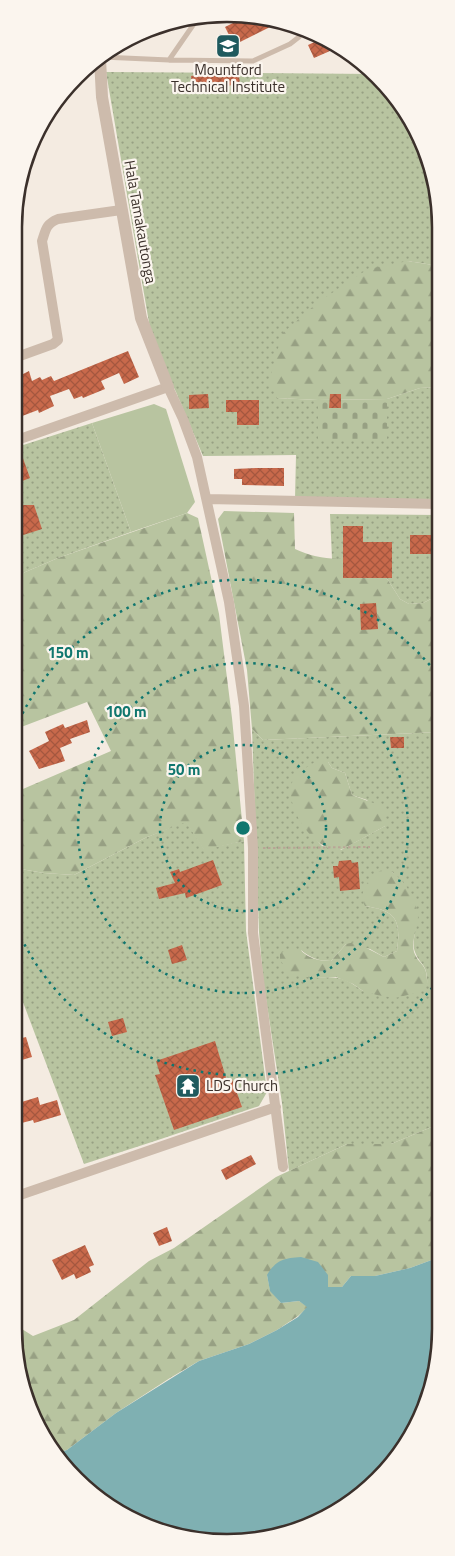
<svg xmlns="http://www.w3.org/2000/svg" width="455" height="1556" viewBox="0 0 455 1556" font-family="'Titillium Web',sans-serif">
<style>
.grass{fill:url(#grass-dots);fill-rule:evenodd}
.forest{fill:url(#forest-firs)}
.cemetery{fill:url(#cemetery-stones)}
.park{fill:#b8c4a0}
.water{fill:#7fb0b2}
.building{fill:url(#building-cross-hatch)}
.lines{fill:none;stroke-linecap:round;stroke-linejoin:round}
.path{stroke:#b9a596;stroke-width:2;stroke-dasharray:2.5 2.5;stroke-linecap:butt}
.service{stroke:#cdbbac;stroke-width:5}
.minor{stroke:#cdbbac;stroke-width:10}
.tertiary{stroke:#cdbbac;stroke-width:12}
.ring{fill:none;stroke:#0f766e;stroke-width:2.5;stroke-dasharray:2.5 5}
.labels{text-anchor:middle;stroke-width:4.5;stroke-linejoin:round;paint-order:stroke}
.poi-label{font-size:15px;fill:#3b302b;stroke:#fbf5ee}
.street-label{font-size:15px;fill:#3b302b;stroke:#fbf5ee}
.rim{fill:none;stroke:#3b302b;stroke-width:2.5}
.centre{fill:#0f766e;stroke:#fbf5ee;stroke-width:2.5}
.ring-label{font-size:15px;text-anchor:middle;font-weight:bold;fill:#0f766e;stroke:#fbf5ee;stroke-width:4.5;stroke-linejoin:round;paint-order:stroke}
</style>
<defs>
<pattern id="grass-dots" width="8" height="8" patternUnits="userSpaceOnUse" patternTransform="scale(1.25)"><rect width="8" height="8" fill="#b8c4a0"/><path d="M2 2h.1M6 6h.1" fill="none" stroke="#97a083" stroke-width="1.8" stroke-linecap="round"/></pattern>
<pattern id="forest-firs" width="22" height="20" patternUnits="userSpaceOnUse" patternTransform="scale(1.25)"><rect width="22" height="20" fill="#b8c4a0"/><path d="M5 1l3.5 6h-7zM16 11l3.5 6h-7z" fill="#97a083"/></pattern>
<pattern id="cemetery-stones" width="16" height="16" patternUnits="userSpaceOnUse" patternTransform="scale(1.25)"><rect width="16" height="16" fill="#b8c4a0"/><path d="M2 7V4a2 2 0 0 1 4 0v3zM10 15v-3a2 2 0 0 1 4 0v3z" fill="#97a083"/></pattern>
<pattern id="building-cross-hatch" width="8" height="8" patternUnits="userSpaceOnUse" patternTransform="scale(1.25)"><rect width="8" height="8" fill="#c8694b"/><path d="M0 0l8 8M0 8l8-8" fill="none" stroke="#a4573f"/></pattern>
</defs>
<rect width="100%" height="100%" fill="#f4ebe1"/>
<path class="grass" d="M106,72L373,74L388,86L425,145L439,200V266L408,261L277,398L318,400V439H387V399L420,388L439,387V501L295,499L296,455L203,456L176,392L153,346Z
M92,423L131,532L58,558L16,576L17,447Z
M330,514L439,515V595L423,603L409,604L400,599L386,577L360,556L342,560L332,559Z
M252,729L263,740L438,732V1122L434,1126L391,1144H347L289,1171L282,1103L263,979L259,932ZM328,762L332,768L345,773L352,795L367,800L385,826L341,850L322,846L304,826ZM392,872C407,887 420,904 416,926C415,933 412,945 415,952C420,966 428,963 427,984L363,991C345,978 338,976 317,978L301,950C310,958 319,961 331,961L346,944L370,949L384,957L397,951C401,920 397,911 365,906Z
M186,821L204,849L244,841L246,931L267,1092L259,1106L158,1140L84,1164L15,981V868L44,873L74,875L145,838Z"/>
<path class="forest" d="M408,261L439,266V387L420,388L387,399L318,400L277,398L269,382L282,334L317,303L368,269Z
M224,511L294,513L295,549C317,559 337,561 360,556L386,577L400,599L409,604L423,603L439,595L438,732L263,740L252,729L247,670L218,519Z
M187,513L198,518L219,614L232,718L244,841L204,850L186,822L145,838L74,875L44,873L15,868L16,792L111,751L87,702L16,729V576L58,558Z
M318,760L328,762L332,768L345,773L352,795L384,807L385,826C378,830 344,849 340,850C316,851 293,817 291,796C291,790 292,783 293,776Z
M386,869C402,875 417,899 418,917C418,928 411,940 414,952C419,966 428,963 427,984L416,993L395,998L377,995L363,991L353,984L336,977L317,978L289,975L280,959V954C295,944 296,948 308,956C315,960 323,961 331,961L346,944L355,942L384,957L397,951C401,920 397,911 365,906L361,898C366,884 370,873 386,869Z
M438,1122L437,1258L410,1268L375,1276H351L342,1287H327L267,1275L270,1290L281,1303L299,1301L308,1307L298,1316L277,1330L249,1344L199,1361L170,1378L116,1413L67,1450L57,1453L30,1410L14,1324L33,1336L74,1320L149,1261L174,1248L276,1177L347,1144H391L434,1126Z"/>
<path class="cemetery" d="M387,399V439H318V400Z"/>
<path class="park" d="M154,404L166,409L195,502L187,513L131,532L92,423Z"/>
<path class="water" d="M301,1257L318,1262L328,1275V1287H342L351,1276H375L410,1268L437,1258V1370L405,1447L357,1498L283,1535L213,1542L133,1520L67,1470L57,1453L67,1450L116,1413L199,1361L249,1344L277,1330L298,1317L307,1307L299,1301L281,1303L270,1291L267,1275C276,1260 284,1258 301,1257Z"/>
<path class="building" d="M243,18H269L280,22L234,45L225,27Z
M323,38L334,42L339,47L314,58L308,45Z
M238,69L240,84L193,91L191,76Z
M128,351L139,377L124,384L119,373L101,381L105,389L83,398L82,396L74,399L69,389L50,396L54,406L39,413L38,410L17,418V377L29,371L32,381L40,377L42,380L51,376L54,381Z
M208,394L209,408L189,409V395Z
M330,394H341V408H329Z
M226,400H259V425H237V412H226Z
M17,447H19L30,478L17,483Z
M256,468H284V486L242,485V479H234V469Z
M22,505H34L42,529L17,537V510L23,508Z
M343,526H363V542H392V578H343Z
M410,535H439V554H410Z
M376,603L378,629L361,630L360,604Z
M87,720L90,732L70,739L72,743L60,748L65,761L39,769L29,751L49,741L45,732L63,724L65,728Z
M390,737H404V748H391Z
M213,860L222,885L186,898L185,893L159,899L156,888L175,883L170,872L179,869L180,872Z
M351,860L352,863L358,862L360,889L340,891L339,877L334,878L333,866H338L339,861Z
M182,945L187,960L172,964L168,950Z
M123,1018L127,1032L112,1036L108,1022Z
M15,1022L22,1038L26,1037L32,1057L15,1062Z
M215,1041L227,1081L232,1079L242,1107L174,1130L155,1075L160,1074L156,1061Z
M38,1097L40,1105L57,1100L61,1115L34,1123L33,1120L14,1125L15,1104Z
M251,1155L256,1164L226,1180L221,1170Z
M167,1227L172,1241L159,1246L153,1233Z
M85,1245L94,1265L89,1267L91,1272L76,1279L74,1274L62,1280L52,1260Z"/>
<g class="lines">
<path class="path" d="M263,848L370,847"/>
<path class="service" d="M102,57L169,60L253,61L290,44L299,37L301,32L299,29
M169,60L198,18"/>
<path class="minor" d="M17,357L53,344L58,340L42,241C46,229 46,224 58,219L121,210
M17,440L168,387L183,419L197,457L229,602L244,706L253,848V933L283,1167
M207,499L439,504
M14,1197L276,1107"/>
<path class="tertiary" d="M100,59L102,97L141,318L168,387"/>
</g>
<g class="ring">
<circle cx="243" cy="828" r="83"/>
<circle cx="243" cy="828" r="165"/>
<path d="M437 982A248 248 0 0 1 16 927M16 727A248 248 0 0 1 438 675"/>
</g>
<defs>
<symbol id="school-square" viewBox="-11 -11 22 22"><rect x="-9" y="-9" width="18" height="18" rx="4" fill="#1f5a5e" stroke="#fbf5ee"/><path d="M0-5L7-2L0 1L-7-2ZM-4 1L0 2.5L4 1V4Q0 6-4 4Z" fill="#fff"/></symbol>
<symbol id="temple-square" viewBox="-11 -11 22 22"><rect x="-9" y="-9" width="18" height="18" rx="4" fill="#1f5a5e" stroke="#fbf5ee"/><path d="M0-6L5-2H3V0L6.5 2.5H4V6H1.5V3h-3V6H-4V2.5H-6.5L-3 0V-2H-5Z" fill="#fff"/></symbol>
</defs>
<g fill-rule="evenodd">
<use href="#school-square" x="214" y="32" width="28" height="28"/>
<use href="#temple-square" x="174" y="1072" width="28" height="28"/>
</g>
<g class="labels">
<g class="poi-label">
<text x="228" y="75">Mountford<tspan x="228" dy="17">Technical Institute</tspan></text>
<text x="206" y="1091" text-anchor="start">LDS Church</text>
</g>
<g class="street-label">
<text transform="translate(140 222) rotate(80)" y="5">Hala Tamakautonga</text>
</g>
</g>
<path d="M0 0H455V1556H0ZM227 22H227A205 205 0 0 1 432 227V1329A205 205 0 0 1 227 1534H227A205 205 0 0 1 22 1329V227A205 205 0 0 1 227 22Z" fill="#fbf5ee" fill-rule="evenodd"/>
<path class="rim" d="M227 22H227A205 205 0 0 1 432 227V1329A205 205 0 0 1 227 1534H227A205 205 0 0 1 22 1329V227A205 205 0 0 1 227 22Z"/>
<circle cx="243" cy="828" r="8" class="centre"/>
<g class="ring-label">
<text x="68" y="658">150 m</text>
<text x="126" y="717">100 m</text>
<text x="184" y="775">50 m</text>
</g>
</svg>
